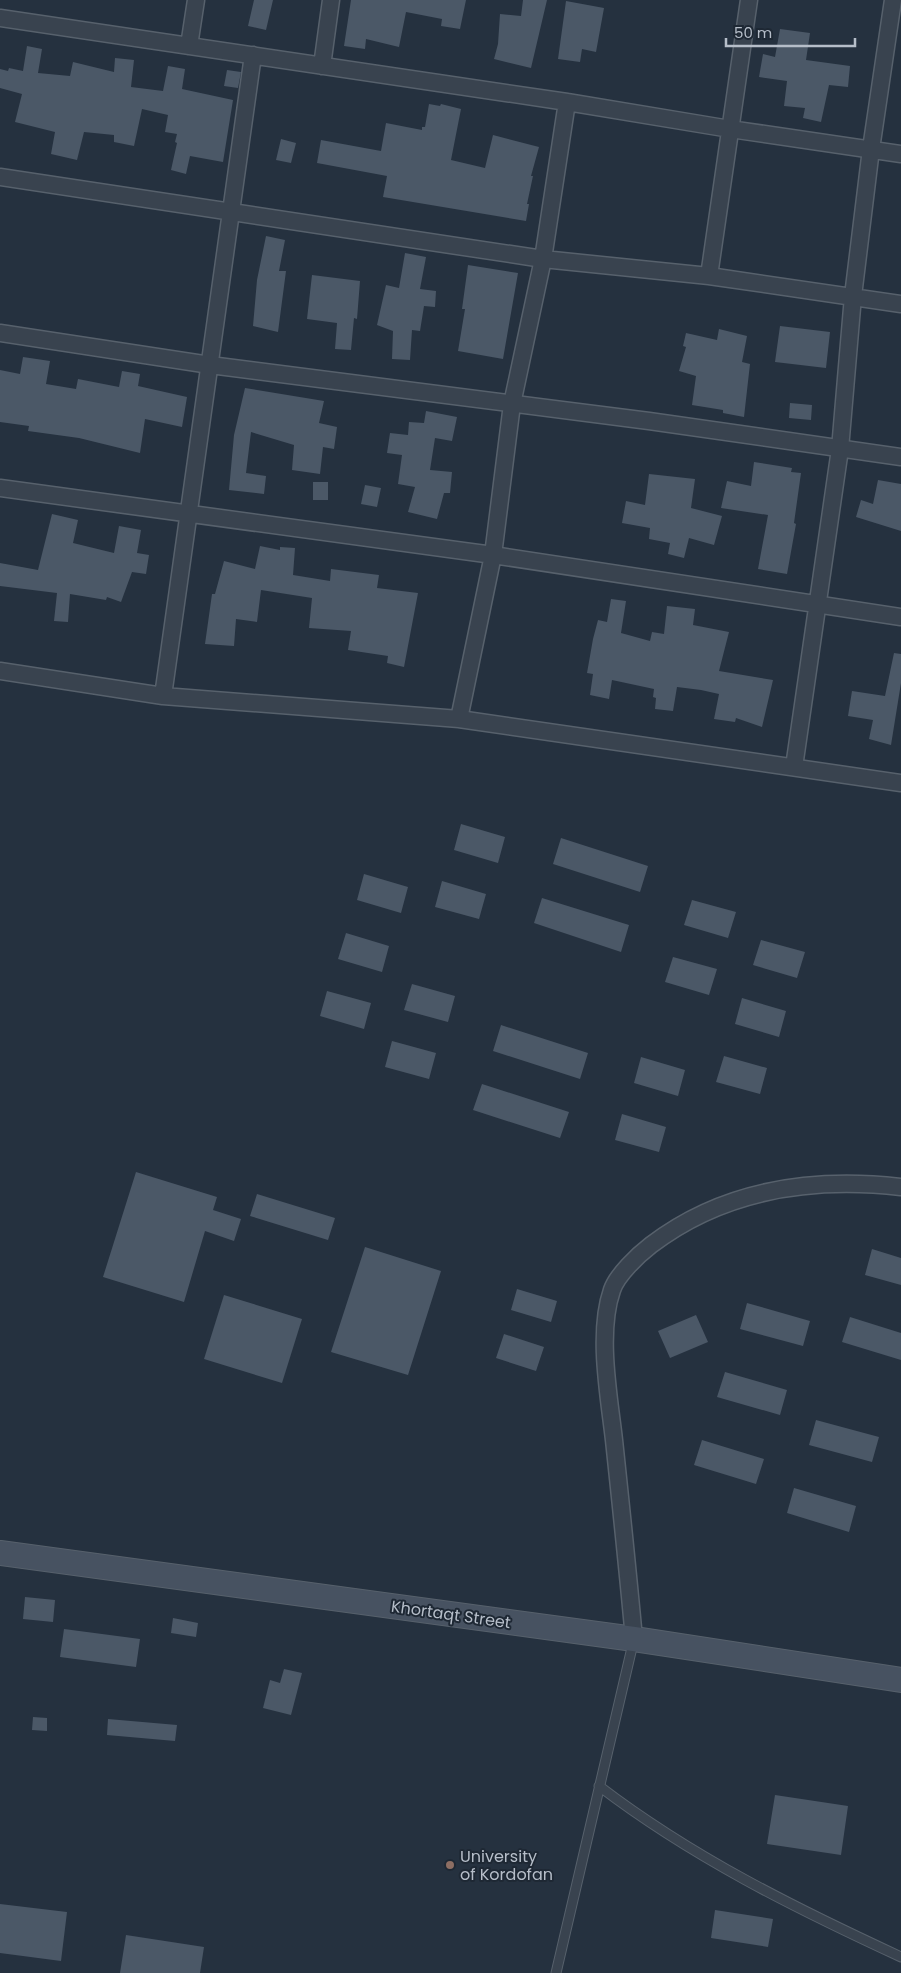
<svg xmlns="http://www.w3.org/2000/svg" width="901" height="1973" viewBox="0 0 901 1973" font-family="Poppins,sans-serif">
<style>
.building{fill:#4b5867}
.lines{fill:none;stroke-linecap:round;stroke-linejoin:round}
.lane-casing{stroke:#57616c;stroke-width:11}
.street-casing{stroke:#57616c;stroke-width:19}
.secondary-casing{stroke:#57616c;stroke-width:26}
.lane{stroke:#39434f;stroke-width:9}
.street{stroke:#39434f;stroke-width:16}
.secondary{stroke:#475261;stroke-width:24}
.education-dot{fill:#8d6e63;stroke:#1e2834;stroke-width:2}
.labels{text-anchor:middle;stroke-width:4;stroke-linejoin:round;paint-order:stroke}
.street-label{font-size:16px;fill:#b6bec9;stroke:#1e2834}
.poi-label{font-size:16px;fill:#b6bec9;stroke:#1e2834;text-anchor:start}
</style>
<rect width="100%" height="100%" fill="#25313f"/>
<path class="building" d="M254,0H273L266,30L248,26Z
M351,0H466L460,29L441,26L442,19L406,12L399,47L366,39L365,49L344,46Z
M523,0H547L531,68L494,59L498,44L500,14L521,16Z
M566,1L604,8L596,52L582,49L580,62L558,59Z
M780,29L810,33L806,60L850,66L848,87L829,85L821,122L803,118L805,108L784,106L787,81L759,77L763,54L775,57Z
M27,46L42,49L38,73L70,76L73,62L114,72L115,58L134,60L131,87L163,91L168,66L185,69L182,89L233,100L223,162L190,156L186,174L171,170L177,143L175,142L177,134L165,132L168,115L142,109L134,146L114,142V135L84,132L77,160L51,154L55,132L15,122L22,94L0,88V69L8,71L9,68L23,71Z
M227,70L241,72L238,88L224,86Z
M429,104L440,106L441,104L461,109L451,160L485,168L493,135L539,147L531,176H533L527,204H529L526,221L383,197L387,176L317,163L321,140L381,151L386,123L422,130V127H425Z
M281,139L296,143L291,163L276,160Z
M266,236L285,240L279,271H286L278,332L253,326L257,280Z
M405,253L426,257L420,289L436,291L435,307L424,306L420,331L412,330L410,360L392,359L393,331L377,325L386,285L399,288Z
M468,265L518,273L503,359L458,351L465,309H462Z
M312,275L360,281L357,319L354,318L351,350L335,349L337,323L307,319Z
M780,326L830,332L826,368L775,362Z
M719,329L747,336L742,362L750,364L744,417L723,413V410L692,405L696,376L679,371L686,347L683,346L686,333L717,340Z
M23,357L50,361L46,384L76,389L78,379L119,387L122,371L140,374L138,386L187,397L182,427L145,419L140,453L79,438L28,431L29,426L0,422V370L20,374Z
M245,388L324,401L319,423L337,427L334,449L323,447L320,474L292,470L294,445L251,432L246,473L266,476L264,494L229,490L234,435Z
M790,403L812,405L811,420L789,418Z
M426,411L457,417L452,441L435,438L430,470L452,472L450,493H444L437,519L408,512L415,487L398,484L402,455L387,453L390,433L408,435L409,422L424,423Z
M754,462L792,468L791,472L801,473L794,523L796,524L787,574L758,569L768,515L721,508L727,481L751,486Z
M649,474L695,479L691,508L722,516L714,545L689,538L684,558L668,554L670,543L649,539L650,528L622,523L626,501L645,505Z
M878,480L901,484V531L856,517L861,500L873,504Z
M313,482H328V500H313Z
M365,485L381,488L377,507L361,504Z
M52,514L78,520L73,543L114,553L119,526L141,530L137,553L149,555L146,574L132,572L121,602L107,597L106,600L70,594L68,622L54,621L57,593L0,586V563L38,570Z
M260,546L280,550V547L295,548L293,575L330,581L331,569L379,575L377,588L418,593L404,667L387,663L388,656L348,650L351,631L309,628L312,598L261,590L257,622L236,619L234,646L205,644L212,594H215L224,561L255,569Z
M611,599L626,601L621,633L650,641L652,632L664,634L667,606L695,609L693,625L729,632L719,671L773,680L762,727L736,718L735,722L714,719L719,694L701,690L677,687L673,711L655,709L656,698L653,697L654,689L612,680L609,699L590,695L593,674L587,673L593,639L598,620L607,622Z
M894,653L901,654V683L891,745L869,739L873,720L848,716L852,691L885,696Z
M461,824L505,837L498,863L454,850Z
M561,838L648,866L640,892L553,864Z
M364,874L408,887L401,913L357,900Z
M442,881L486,894L479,919L435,907Z
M542,898L629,925L621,952L534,923Z
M692,900L736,912L728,938L684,925Z
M346,933L389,946L382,972L338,959Z
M761,940L805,952L797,978L753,965Z
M673,957L717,969L709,995L665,982Z
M412,984L455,996L448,1022L404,1010Z
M327,991L371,1003L364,1029L320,1016Z
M742,998L786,1011L779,1037L735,1024Z
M501,1025L588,1053L580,1079L493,1051Z
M392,1041L436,1053L429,1079L385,1067Z
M724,1056L767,1068L760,1094L716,1082Z
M641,1057L685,1070L678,1096L634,1083Z
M482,1084L569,1112L560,1138L473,1110Z
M622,1114L666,1127L659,1152L615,1140Z
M136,1172L217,1197L213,1210L241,1219L234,1241L205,1231L184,1302L103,1277Z
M257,1194L335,1218L328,1240L250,1216Z
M365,1247L441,1271L408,1375L331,1352Z
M872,1249L901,1258V1285L865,1275Z
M517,1289L557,1301L551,1322L511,1310Z
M224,1295L302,1319L282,1383L204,1359Z
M747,1303L810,1321L803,1346L740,1329Z
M696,1315L708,1342L670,1358L658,1331Z
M850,1317L901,1333V1360L842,1342Z
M504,1334L544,1347L536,1371L496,1358Z
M725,1372L787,1390L780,1415L717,1397Z
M816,1420L879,1437L872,1462L809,1445Z
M702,1440L764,1459L756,1484L694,1465Z
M794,1488L856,1506L849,1532L787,1513Z
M25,1597L55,1600L53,1622L23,1619Z
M173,1618L198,1623L196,1637L171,1633Z
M64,1629L140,1639L136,1667L60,1657Z
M284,1669L302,1673L291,1715L263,1708L270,1680L280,1683Z
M33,1717L47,1718V1731L32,1730Z
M108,1719L177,1725L175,1741L107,1735Z
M775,1795L848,1806L841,1855L767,1844Z
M0,1904L67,1912L61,1961L0,1953Z
M715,1910L773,1919L768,1947L711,1938Z
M126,1935L204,1947L200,1973H120Z"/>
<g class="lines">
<defs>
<path id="lane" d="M599,1786C692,1857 795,1908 901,1957
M556,1973L634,1639"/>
<path id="street" d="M0,18L567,102L730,129L901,154
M189,46L196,0
M322,66L331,0
M0,177L543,259L709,276L901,304
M709,276L749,0
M0,333L210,365L649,421L901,457
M0,488L493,555L901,617
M0,671L163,696L459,719L901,783
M163,696L253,55
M459,719L493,555L512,404L543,259L567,102
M794,767L840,449L853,296L871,149L893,0
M634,1639C628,1573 621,1506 614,1440C609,1396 597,1333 612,1290C617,1275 638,1255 651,1245C723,1190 812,1177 901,1187"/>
<path id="secondary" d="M0,1553L634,1639L901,1680"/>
</defs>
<use href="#lane" class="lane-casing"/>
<use href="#street" class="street-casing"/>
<use href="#secondary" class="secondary-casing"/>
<use href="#lane" class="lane"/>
<use href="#street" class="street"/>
<use href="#secondary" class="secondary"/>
</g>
<circle class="education-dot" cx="450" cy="1865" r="5"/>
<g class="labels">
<g class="street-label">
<text transform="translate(451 1614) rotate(8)" y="6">Khortaqt Street</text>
</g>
<g class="poi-label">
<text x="460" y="1862">University<tspan x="460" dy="18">of Kordofan</tspan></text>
</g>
</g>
<path d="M726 38v8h129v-8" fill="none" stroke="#b6bec9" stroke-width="2.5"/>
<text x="734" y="38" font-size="15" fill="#b6bec9" stroke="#1e2834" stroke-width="4" paint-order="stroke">50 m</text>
</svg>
